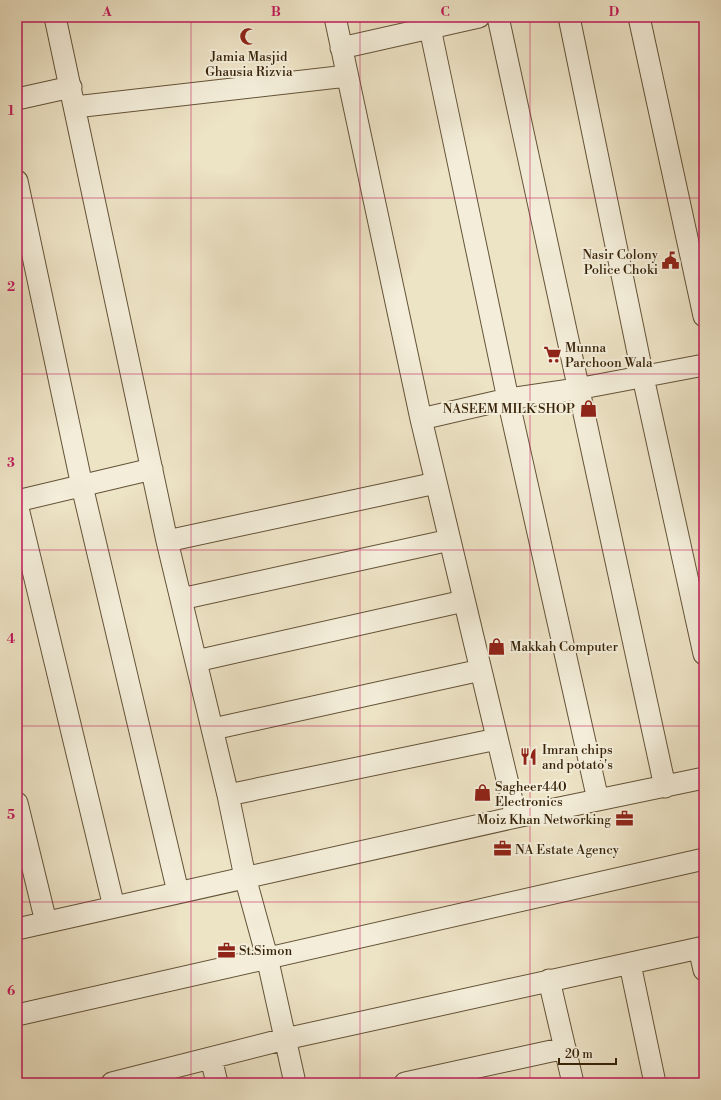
<svg xmlns="http://www.w3.org/2000/svg" width="721" height="1100" viewBox="0 0 721 1100" font-family="'Libre Bodoni',serif">
<style>
.lines{fill:none;stroke-linecap:round;stroke-linejoin:round}
.minor-casing{stroke:#645338;stroke-width:23}
.minor{stroke:#f3edd9;stroke-width:21}
.grid{fill:none;stroke:#c2185b;stroke-width:1;stroke-opacity:0.55}
.labels{text-anchor:middle;stroke-width:4;stroke-linejoin:round;paint-order:stroke}
.poi-label{font-size:13px;fill:#372309;stroke:#f3edd9;text-anchor:start}
.neatline{fill:none;stroke:#c2185b;stroke-width:1.5}
.grid-label{font-size:13px;text-anchor:middle;font-weight:bold;fill:#c2185b}
</style>
<rect width="100%" height="100%" fill="#ede3c5"/>
<filter id="stains"><feTurbulence type="fractalNoise" baseFrequency=".005" numOctaves="4"/><feColorMatrix values="0 0 0 0 .2 0 0 0 0 .09 0 0 0 0 .02 0 0 0 .5 -.17"/></filter>
<radialGradient id="worn" r=".72"><stop offset=".6" stop-color="#630" stop-opacity="0"/><stop offset="1" stop-color="#630" stop-opacity=".3"/></radialGradient>
<g class="lines">
<defs>
<path id="minor" d="M55,17L167,541L228,795L245,877L267,957L295,1083
M335,17L421,419L516,817
M498,17L665,787
M569,17L643,377L704,654
M639,17L704,316
M430,28L508,399L598,800
M341,48L479,17
M17,99L71,87
M75,107L347,76
M17,181L82,486L178,892
M421,419L508,399L577,389L704,365
M17,501L152,469
M17,504L114,907
M167,541L436,483
M181,599L450,540
M196,661L464,601
M213,729L481,670
M228,795L497,739
M17,803L46,922
M17,929L516,817L704,778
M699,948L704,970
M630,964L655,1083
M549,980L573,1083
M17,1015L704,859
M211,1058L217,1083
M112,1083L285,1039L704,947
M405,1083L565,1048"/>
</defs>
<use href="#minor" class="minor-casing"/>
<use href="#minor" class="minor"/>
</g>
<path class="grid" d="M191,17V1083M360,17V1083M530,17V1083M17,198H704M17,374H704M17,550H704M17,726H704M17,902H704"/>
<defs>
<symbol id="mosque-bare" viewBox="-9 -9 18 18"><path d="M3.5-4.9A6 6 0 1 0 3.5 4.9A5 5 0 1 1 3.5-4.9Z" fill="#8f2418" stroke="#f3edd9" stroke-width="2.5" paint-order="stroke"/></symbol>
<symbol id="civic-bare" viewBox="-9 -9 18 18"><path d="M-.6-6.5H3V-4.5H.6V-3L4-1V1h2V6H-6V1h2V-1L-.6-3ZM-1.2 2.5V6h2.4V2.5Z" fill="#8f2418" stroke="#f3edd9" stroke-width="2.5" paint-order="stroke"/></symbol>
<symbol id="supermarket-bare" viewBox="-9 -9 18 18"><path d="M-6-5.5h2.5l.6 2H6L4.5 2H-2.5L-4.4-4H-6ZM-1.5 3.2a1.3 1.3 0 1 0 .1 0ZM3 3.2a1.3 1.3 0 1 0 .1 0Z" fill="#8f2418" stroke="#f3edd9" stroke-width="2.5" paint-order="stroke"/></symbol>
<symbol id="shop-bare" viewBox="-9 -9 18 18"><path d="M-5-2.5h2.3a2.7 3.5 0 0 1 5.4 0H5L5.5 6h-11ZM-1.5-2.5h3a1.5 2.3 0 0 0-3 0Z" fill="#8f2418" stroke="#f3edd9" stroke-width="2.5" paint-order="stroke"/></symbol>
<symbol id="restaurant-bare" viewBox="-9 -9 18 18"><path d="M-5-6h1v4h1v-4h1v4h1v-4h1v5L-1.5 .5V6h-2V.5L-5-1ZM5-6V6H3V1.5H1.5Q1.5-4 5-6Z" fill="#8f2418" stroke="#f3edd9" stroke-width="2.5" paint-order="stroke"/></symbol>
<symbol id="office-bare" viewBox="-9 -9 18 18"><path d="M-6-3h4V-5.5h4V-3h4V5H-6ZM-1-4.5V-3h2v-1.5ZM-6 0V1H6V0Z" fill="#8f2418" stroke="#f3edd9" stroke-width="2.5" paint-order="stroke"/></symbol>
</defs>
<g fill-rule="evenodd">
<use href="#mosque-bare" x="236" y="24" width="25" height="25"/>
<use href="#civic-bare" x="658" y="248" width="25" height="25"/>
<use href="#supermarket-bare" x="540" y="342" width="25" height="25"/>
<use href="#shop-bare" x="576" y="396" width="25" height="25"/>
<use href="#shop-bare" x="484" y="634" width="25" height="25"/>
<use href="#restaurant-bare" x="516" y="744" width="25" height="25"/>
<use href="#shop-bare" x="470" y="780" width="25" height="25"/>
<use href="#office-bare" x="612" y="806" width="25" height="25"/>
<use href="#office-bare" x="490" y="836" width="25" height="25"/>
<use href="#office-bare" x="214" y="938" width="25" height="25"/>
</g>
<g class="labels">
<g class="poi-label">
<text x="249" y="61" text-anchor="middle">Jamia Masjid<tspan x="249" dy="15">Ghausia Rizvia</tspan></text>
<text x="658" y="259" text-anchor="end">Nasir Colony<tspan x="658" dy="15">Police Choki</tspan></text>
<text x="565" y="352">Munna<tspan x="565" dy="15">Parchoon Wala</tspan></text>
<text x="575" y="413" text-anchor="end">NASEEM MILK SHOP</text>
<text x="510" y="651">Makkah Computer</text>
<text x="542" y="754">Imran chips<tspan x="542" dy="15">and potato's</tspan></text>
<text x="495" y="791">Sagheer440<tspan x="495" dy="15">Electronics</tspan></text>
<text x="611" y="824" text-anchor="end">Moiz Khan Networking</text>
<text x="515" y="854">NA Estate Agency</text>
<text x="239" y="955">St.Simon</text>
</g>
</g>
<rect width="721" height="1100" fill="none" stroke="#ede3c5" stroke-width="44"/>
<path d="M559 1058v6h57v-6" fill="none" stroke="#372309" stroke-width="2"/>
<text x="565" y="1058" font-size="12" fill="#372309" stroke="#f3edd9" stroke-width="3" paint-order="stroke">20 m</text>
<rect x="22" y="22" width="677" height="1056" class="neatline"/>
<g class="grid-label">
<text x="107" y="16">A</text>
<text x="276" y="16">B</text>
<text x="445" y="16">C</text>
<text x="614" y="16">D</text>
<text x="11" y="115">1</text>
<text x="11" y="291">2</text>
<text x="11" y="467">3</text>
<text x="11" y="643">4</text>
<text x="11" y="819">5</text>
<text x="11" y="995">6</text>
</g>
<rect width="100%" height="100%" filter="url(#stains)"/>
<rect width="100%" height="100%" fill="url(#worn)"/>
</svg>
